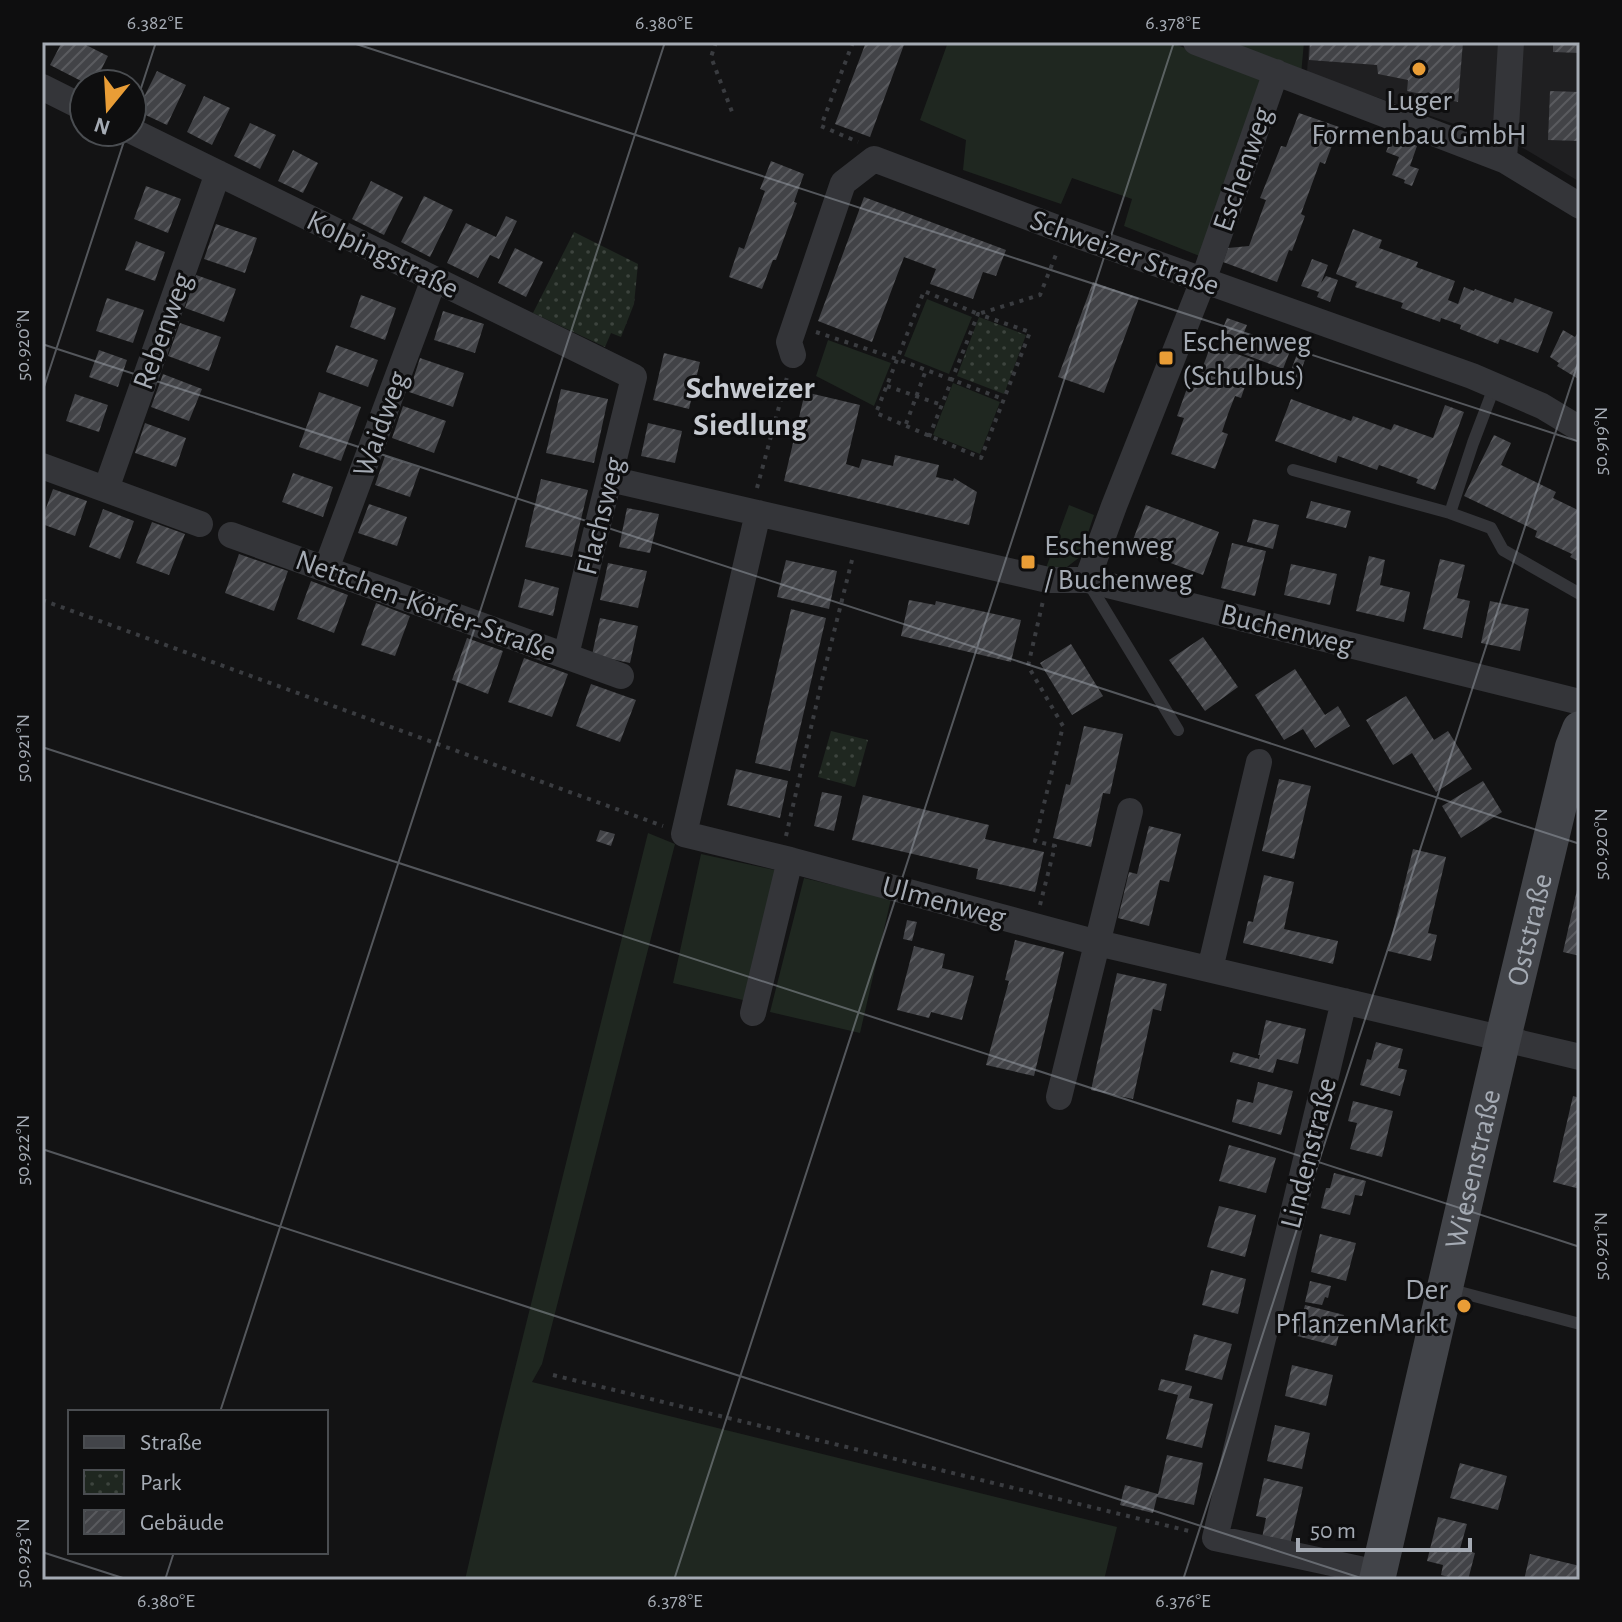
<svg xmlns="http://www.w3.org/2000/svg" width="1622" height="1622" viewBox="0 0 1622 1622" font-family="'Alegreya Sans',sans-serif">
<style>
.built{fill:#1f1f21}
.green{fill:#1f2720}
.park{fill:url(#park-dots)}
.building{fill:url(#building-hatch)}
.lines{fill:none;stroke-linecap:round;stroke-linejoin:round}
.path{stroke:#3a3c40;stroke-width:4;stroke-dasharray:4 6;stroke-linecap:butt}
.service{stroke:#343539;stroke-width:12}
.minor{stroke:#343539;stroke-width:26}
.secondary{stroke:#424449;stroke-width:36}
.ticks{fill:none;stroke:#a5abb4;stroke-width:2;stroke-opacity:0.45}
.poi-dot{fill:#e99d36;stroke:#0e0e0f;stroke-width:3}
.labels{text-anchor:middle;stroke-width:6;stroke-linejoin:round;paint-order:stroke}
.poi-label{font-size:30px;fill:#a5abb4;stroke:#0e0e0f;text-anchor:start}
.street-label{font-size:30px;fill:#a5abb4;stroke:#0e0e0f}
.neighbourhood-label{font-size:32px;font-weight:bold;fill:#c6cad1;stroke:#0e0e0f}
.neatline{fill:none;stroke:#a5abb4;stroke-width:3}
.ticks-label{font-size:20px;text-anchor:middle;fill:#a5abb4}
</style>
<defs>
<pattern id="park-dots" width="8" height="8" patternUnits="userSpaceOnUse" patternTransform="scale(2)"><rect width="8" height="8" fill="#1f2720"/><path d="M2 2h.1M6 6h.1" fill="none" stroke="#3d443e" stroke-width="1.8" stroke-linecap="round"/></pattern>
<pattern id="building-hatch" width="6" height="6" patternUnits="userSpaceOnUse" patternTransform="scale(2)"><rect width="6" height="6" fill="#424347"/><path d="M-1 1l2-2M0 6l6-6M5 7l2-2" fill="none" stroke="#5a5b5f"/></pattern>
</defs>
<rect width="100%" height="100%" fill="#131314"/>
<path class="built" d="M1309,42H1580V182L1523,148L1307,73Z"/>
<path class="green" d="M948,42H1169L1267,79L1202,257L1124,226L1132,199L1072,178L1061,204L963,170L966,140L920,120Z
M1211,42H1304L1301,75Z
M927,299L972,317L949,374L904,356Z
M828,340L891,363L874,406L816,376Z
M953,383L1000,402L980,454L933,435Z
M1069,505L1094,515L1080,557L1063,570L1046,568Z
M648,833L675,844L542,1364L532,1382L1117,1527L1104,1580H465L500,1429Z
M701,854L779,871L747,1001L673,983Z
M804,878L891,899L860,1033L770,1012Z"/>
<path class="park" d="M574,232L638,264L634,304L621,337L611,333L605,347L533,313Z
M979,317L1026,335L1004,394L957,376Z
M831,731L868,740L855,787L818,777Z"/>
<path class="building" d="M62,42H80L108,56L94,84H87L50,65Z
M866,42H905L870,137L835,124Z
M1310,42H1463L1458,102L1407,91L1408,80L1378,74L1377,65L1309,60Z
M1553,42H1580V53L1553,52Z
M157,71L186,85L167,125L137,111Z
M1550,91L1580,92V141L1548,140Z
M204,96L230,108L212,145L187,132Z
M1299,113L1339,127L1325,164L1320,162L1301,214L1305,216L1292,251L1289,250L1277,282L1223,262L1228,248L1249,246L1266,200L1260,198L1281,146L1286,147Z
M250,123L276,135L260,169L234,156Z
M1392,136L1417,146L1410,166L1419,169L1412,186L1404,183L1405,180L1392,175L1399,157L1386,152Z
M293,150L318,163L303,193L278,181Z
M771,161L804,174L794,202L797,203L776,260H773L762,289L729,277L739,247L744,249L765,191L760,189Z
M371,181L403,197L384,235L352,219Z
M146,186L181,199L168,233L134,219Z
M424,196L453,210L430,257L401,242Z
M864,197L1006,250L996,276L983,272L973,299L930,284L936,269L904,257L872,342L818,321Z
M506,216L517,221L499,259L490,255L478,278L447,263L466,223L496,237Z
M216,224L257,238L245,273L204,259Z
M1353,229L1382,240L1379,248L1418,262L1416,267L1455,281L1448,300L1458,304L1464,287L1474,291L1475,289L1513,303L1515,298L1553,312L1538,353L1500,339L1498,344L1460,329L1461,325L1441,318L1440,322L1401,308L1403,303L1355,287L1357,282L1336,274Z
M136,241L165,252L155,281L125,270Z
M515,248L543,262L526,297L498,283Z
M1312,259L1328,265L1321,283L1326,276L1338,280L1330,302L1317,297L1319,292L1301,286Z
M196,275L236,289L224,322L185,308Z
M1093,282L1139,298L1104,393L1058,377Z
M361,295L396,308L385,340L350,327Z
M107,298L144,310L133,343L96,331Z
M443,311L484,324L475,353L434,340Z
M1227,318L1247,325L1243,335L1290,351L1283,369L1238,352L1240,346L1219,338Z
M180,323L221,337L209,371L168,356Z
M1580,329V380L1557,366L1559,363L1550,357L1563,330L1575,337Z
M336,345L378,360L368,387L326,372Z
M1211,345L1254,360L1241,398L1235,396L1228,414L1222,432L1228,434L1215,469L1171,454L1184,418L1177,416L1190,380L1197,382Z
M99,350L127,360L118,387L89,377Z
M664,353L700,362L689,409L653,400Z
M1297,354L1306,357L1298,379L1289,376Z
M420,358L464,373L453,407L409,392Z
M163,374L202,389L189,421L151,407Z
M561,389L608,399L594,463L546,453Z
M319,392L361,407L341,461L299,447Z
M805,392L860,405L846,464L859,468L862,459L893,466L895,455L939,465L936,477L953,481L954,478L977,492L969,525L784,481Z
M75,394L108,405L99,432L66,421Z
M1291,399L1351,421L1353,416L1391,430L1394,424L1433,438L1445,405L1464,412L1435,490L1416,483L1418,479L1379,465L1377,470L1338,456L1336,463L1275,441Z
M403,406L446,421L434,453L392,438Z
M145,423L186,438L176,467L135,453Z
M648,423L682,431L675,463L641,456Z
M1494,435L1511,443L1501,465L1556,492L1553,498L1580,511V562L1570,557L1572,554L1535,537L1537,531L1464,496Z
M385,456L420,468L410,497L375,485Z
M293,473L333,487L323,517L282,502Z
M541,479L588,490L572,557L525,547Z
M53,489L87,501L75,536L42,524V519Z
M1311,501L1351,511L1346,528L1306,518Z
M369,504L407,517L397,546L358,533Z
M1146,505L1219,532L1203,575L1130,548Z
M627,508L659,514L650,553L619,547Z
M103,509L134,521L120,559L89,547Z
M1253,519L1279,525L1273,549L1247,542Z
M152,522L185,534L169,575L136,563Z
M1232,543L1266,551L1255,596L1221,588Z
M239,554L288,571L274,611L225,593Z
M1369,556L1385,560L1380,585L1410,592L1404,622L1356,611Z
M1440,559L1465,565L1457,598L1470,601L1462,638L1423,629Z
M786,560L837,571L829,609L777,597Z
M608,563L647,571L638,608L600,600Z
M1291,564L1337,574L1330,605L1284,595Z
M525,579L559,588L553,616L518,607Z
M311,581L348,595L334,633L297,619Z
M909,600L935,605L936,601L1021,620L1011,662L901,636Z
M1490,601L1529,609L1520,651L1481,643Z
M376,603L410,616L395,656L361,645Z
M791,609L826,618L790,771L755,763Z
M600,618L638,626L630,663L592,655Z
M1203,637L1238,687L1205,711L1169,660Z
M467,638L503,651L488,694L452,680Z
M1071,644L1103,696L1072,715L1040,663Z
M524,658L568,674L552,717L508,702Z
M1295,669L1325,715L1338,706L1350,726L1315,748L1303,729L1284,740L1255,695Z
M591,684L636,700L620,742L576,726Z
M1406,696L1434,740L1448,731L1472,769L1436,792L1412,753L1393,765L1366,720Z
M1084,726L1123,734L1110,794L1103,793L1091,847L1053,838L1066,784L1070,785Z
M736,769L788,781L780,818L727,805Z
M1279,779L1311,786L1294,859L1262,851Z
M1483,781L1502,812L1461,838L1442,806Z
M822,792L842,796L834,831L814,826Z
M863,795L989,825L985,839L1044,852L1035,892L976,879L978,869L852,840Z
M1149,826L1181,834L1169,882L1160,880L1149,926L1118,918L1129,872L1137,874Z
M600,830L615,834L611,846L596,841Z
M1413,849L1446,857L1428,933L1437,935L1431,961L1388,951Z
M1264,875L1294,882L1284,929L1338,941L1333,964L1243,943L1248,921L1253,922Z
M1579,881H1580V956L1563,952Z
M907,920L917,922L912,941L903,939Z
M1015,940L1064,952L1034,1076L986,1065L1009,981L1005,980Z
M914,946L945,954L942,968L974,976L962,1020L931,1012L929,1018L897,1010Z
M1117,973L1167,984L1161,1011L1153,1009L1133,1099L1091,1090Z
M1266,1020L1306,1029L1298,1064L1277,1059L1273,1073L1230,1062L1233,1052L1259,1059L1260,1055H1258Z
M1376,1042L1403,1049L1398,1068L1407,1070L1400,1096L1360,1085L1367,1059L1371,1060Z
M1258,1082L1293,1091L1281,1135L1232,1122L1237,1099L1253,1103Z
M1573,1096L1580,1098V1189L1553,1182Z
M1353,1101L1393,1111L1382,1157L1350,1149L1357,1123L1348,1121Z
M1229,1145L1276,1158L1266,1193L1219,1181Z
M1334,1173L1366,1181L1362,1196L1355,1195L1350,1215L1321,1208L1326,1188H1330Z
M1219,1206L1256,1215L1245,1257L1207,1247Z
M1320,1234L1356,1243L1346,1281L1311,1272Z
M1211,1270L1246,1279L1238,1314L1202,1305Z
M1310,1281L1331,1286L1328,1298L1325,1297L1322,1305L1305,1302Z
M1305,1305L1344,1315L1336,1346L1297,1336Z
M1194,1334L1232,1344L1222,1380L1185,1370Z
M1292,1365L1333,1375L1326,1406L1285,1396Z
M1161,1379L1192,1386L1189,1398L1213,1404L1202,1448L1166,1439L1178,1395L1158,1390Z
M1275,1425L1310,1433L1302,1469L1267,1461Z
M1167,1455L1203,1463L1194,1505L1157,1497L1153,1513L1120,1505L1125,1485L1158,1494Z
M1460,1463L1507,1476L1498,1510L1450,1498Z
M1264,1478L1303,1487L1290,1544L1262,1538L1266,1518L1256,1516Z
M1438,1517L1467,1524L1460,1549L1475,1553L1468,1580H1460L1441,1575L1443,1565L1427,1561Z
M1530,1554L1580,1566V1580H1524Z"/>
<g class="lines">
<path class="path" d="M716,42L711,57L734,117
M853,42L821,126L858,142
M816,332L897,359L1003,399
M887,386L942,405
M906,424L926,370
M929,437L978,314L1030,332L981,458L876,413L924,291L978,314L1040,295L1057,252
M757,488L787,377
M42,600L663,826
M786,836L822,680L852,560
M1040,905L1055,846L1035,841L1063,726L1028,666L1043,601
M553,1375L1193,1532"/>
<path class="service" d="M1293,470L1450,513L1491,528L1503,550L1580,594
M1450,513L1473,443L1495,385
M1088,582L1178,730
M1448,1289L1580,1324"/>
<path class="minor" d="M1196,42L1504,160L1580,206
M42,87L84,108
M132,131L634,377L566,655
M1504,160L1511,42
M793,355L789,342L843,183L874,159L1065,231L1472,376L1542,406L1580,429
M42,466L200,524
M610,479L1048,580H1087L1580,702
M106,489L218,173
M758,513L684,834L790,860L1098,943L1580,1057
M231,535L621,676
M326,569L434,279
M1087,580L1114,506L1203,281L1276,72
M1210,969L1259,762
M1344,1001L1215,1538L1378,1573
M753,1013L790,860
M1059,1097L1130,811"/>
<path class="secondary" id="s1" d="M1377,1580L1503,1038L1573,747L1580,729"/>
</g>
<path class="ticks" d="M350,42L1580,442M132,116L156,42M42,344L1580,844M42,393L127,132M42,747L1580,1247M42,1149L1367,1580M220,1412L665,42M42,1552L129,1580M165,1580L174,1552M674,1580L1174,42M1183,1580L1580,357"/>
<g class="poi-dot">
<circle cx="1419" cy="69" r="8"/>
<rect x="1158" y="350" width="16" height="16" rx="4"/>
<rect x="1020" y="554" width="16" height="16" rx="4"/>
<circle cx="1464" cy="1306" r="8"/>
</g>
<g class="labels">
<g class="poi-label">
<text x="1419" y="110" text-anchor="middle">Luger<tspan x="1419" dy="34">Formenbau GmbH</tspan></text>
<text x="1182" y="351">Eschenweg<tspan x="1182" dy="34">(Schulbus)</tspan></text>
<text x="1044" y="555">Eschenweg<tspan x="1044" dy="34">/ Buchenweg</tspan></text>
<text x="1448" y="1299" text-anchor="end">Der<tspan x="1448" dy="34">PflanzenMarkt</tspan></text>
</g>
<g class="street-label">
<text transform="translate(1242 169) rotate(-71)" y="10">Eschenweg</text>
<text transform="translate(1125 252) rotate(20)" y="10">Schweizer Straße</text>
<text transform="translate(383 254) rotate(26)" y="10">Kolpingstraße</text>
<text transform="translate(162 331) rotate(-70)" y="10">Rebenweg</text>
<text transform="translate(380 424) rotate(-70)" y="10">Waidweg</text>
<text transform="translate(600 516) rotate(-76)" y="10">Flachsweg</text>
<text transform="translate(426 605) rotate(20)" y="10">Nettchen-Körfer-Straße</text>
<text transform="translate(1287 629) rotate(14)" y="10">Buchenweg</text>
<text transform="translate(944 901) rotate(15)" y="10">Ulmenweg</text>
<text dy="10" stroke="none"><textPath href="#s1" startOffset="668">Oststraße</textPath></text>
<text transform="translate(1308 1153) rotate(-76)" y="10">Lindenstraße</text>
<text dy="10" stroke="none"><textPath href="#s1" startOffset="422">Wiesenstraße</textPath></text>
</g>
<g class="neighbourhood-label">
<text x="750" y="398">Schweizer<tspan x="750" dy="37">Siedlung</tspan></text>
</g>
</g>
<rect width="1622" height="1622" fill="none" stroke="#0e0e0f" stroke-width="88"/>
<rect x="68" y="1410" width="260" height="144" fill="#0e0e0f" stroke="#4a4d51" stroke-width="2"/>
<rect x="84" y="1436" width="40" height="12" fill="#424449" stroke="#4a4d51" stroke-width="2"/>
<text x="140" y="1450" font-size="24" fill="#a5abb4">Straße</text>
<rect x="84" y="1470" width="40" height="24" fill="url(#park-dots)" stroke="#4a4d51" stroke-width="2"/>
<text x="140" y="1490" font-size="24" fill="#a5abb4">Park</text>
<rect x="84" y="1510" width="40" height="24" fill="url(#building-hatch)" stroke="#4a4d51" stroke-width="2"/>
<text x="140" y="1530" font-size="24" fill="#a5abb4">Gebäude</text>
<g transform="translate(108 108) rotate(198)"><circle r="38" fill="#0e0e0f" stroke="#4a4d51" stroke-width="2"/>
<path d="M0-6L14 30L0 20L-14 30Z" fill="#e99d36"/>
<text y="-12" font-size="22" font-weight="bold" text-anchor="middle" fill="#a5abb4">N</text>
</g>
<path d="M1298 1538v12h172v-12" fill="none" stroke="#a5abb4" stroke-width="4"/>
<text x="1310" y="1538" font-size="24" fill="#a5abb4" stroke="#0e0e0f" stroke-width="6" paint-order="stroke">50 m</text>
<rect x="44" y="44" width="1534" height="1534" class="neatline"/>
<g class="ticks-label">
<text x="155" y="29">6.382°E</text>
<text x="664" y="29">6.380°E</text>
<text x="1173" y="29">6.378°E</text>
<text transform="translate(22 345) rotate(-90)" y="7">50.920°N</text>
<text transform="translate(1600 441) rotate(-90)" y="7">50.919°N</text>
<text transform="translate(22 748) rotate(-90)" y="7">50.921°N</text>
<text transform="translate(1600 844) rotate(-90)" y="7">50.920°N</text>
<text transform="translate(22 1150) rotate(-90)" y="7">50.922°N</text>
<text transform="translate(1600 1246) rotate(-90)" y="7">50.921°N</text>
<text transform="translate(22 1553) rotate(-90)" y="7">50.923°N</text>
<text x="166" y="1607">6.380°E</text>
<text x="675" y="1607">6.378°E</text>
<text x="1183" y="1607">6.376°E</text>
</g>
</svg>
